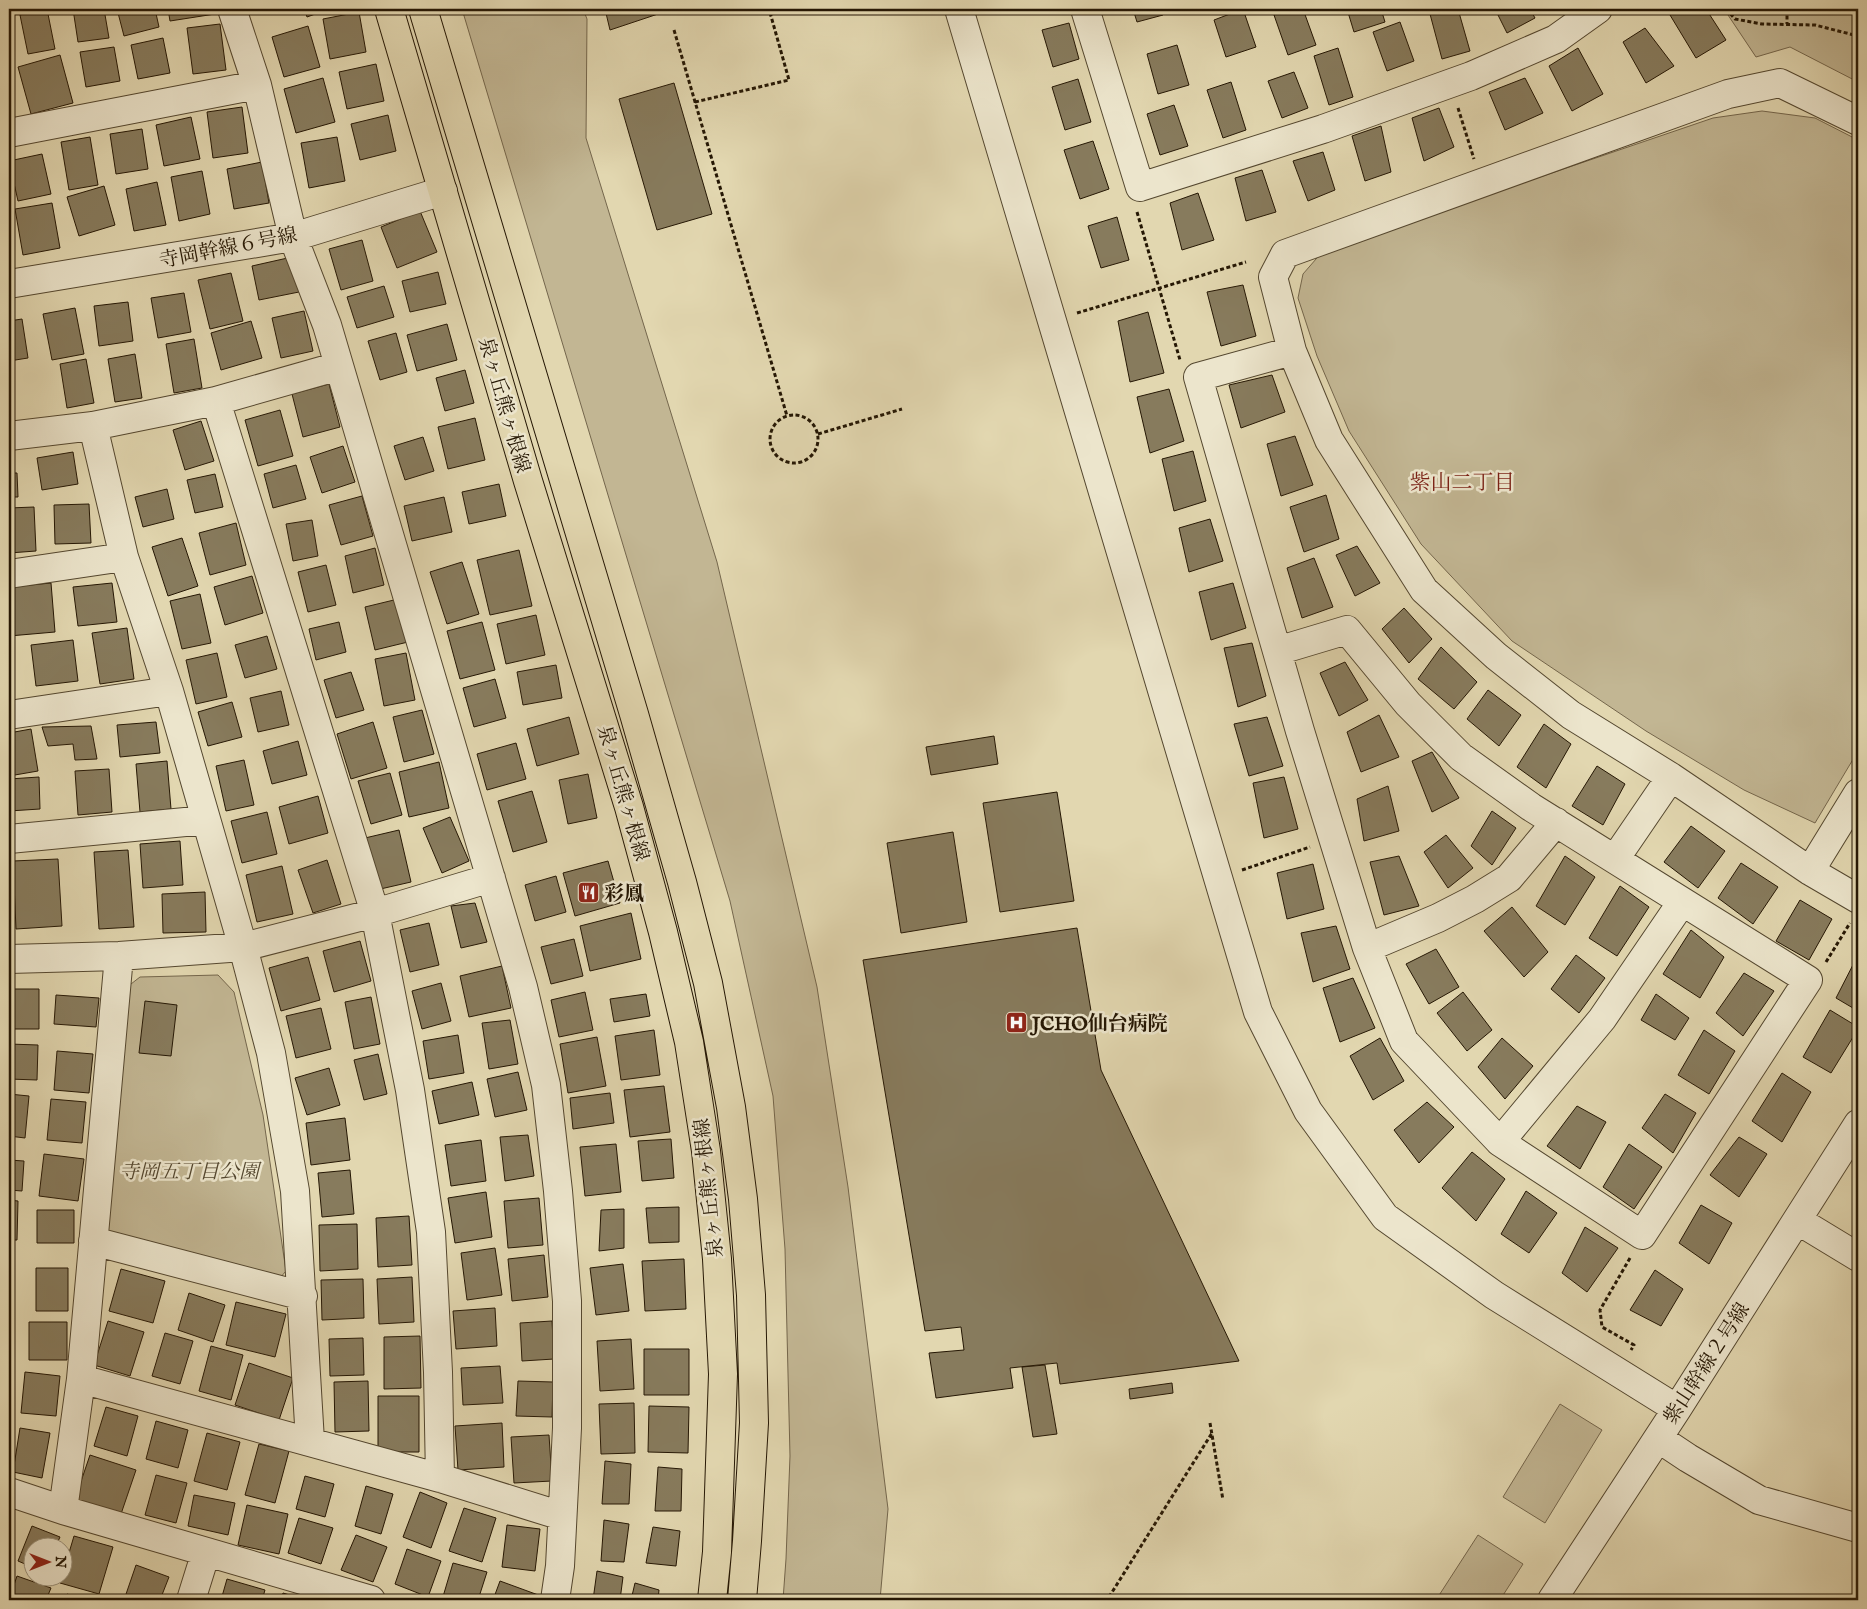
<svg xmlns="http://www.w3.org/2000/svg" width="1867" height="1609" viewBox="0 0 1867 1609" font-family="'IM FELL English','Noto Serif JP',serif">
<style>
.green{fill:#c2b693;stroke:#74664c}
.building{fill:#877b5d;stroke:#251704}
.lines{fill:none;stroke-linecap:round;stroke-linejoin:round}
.minor-casing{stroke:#54472f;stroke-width:30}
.major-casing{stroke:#251704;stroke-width:30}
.path{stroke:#251704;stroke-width:3;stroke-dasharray:4 2.5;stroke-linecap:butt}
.minor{stroke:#ece5cc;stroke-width:28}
.major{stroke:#e2d7b0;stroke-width:28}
.labels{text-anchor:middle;stroke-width:5;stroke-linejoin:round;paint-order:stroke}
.street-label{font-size:20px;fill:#251704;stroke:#ece5cc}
.poi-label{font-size:20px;font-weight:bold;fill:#251704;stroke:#ece5cc;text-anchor:start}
.park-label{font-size:20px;font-style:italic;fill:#54472f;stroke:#ece5cc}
.neighbourhood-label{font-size:21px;fill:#7a1f14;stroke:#ece5cc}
</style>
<rect width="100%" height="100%" fill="#e2d7b0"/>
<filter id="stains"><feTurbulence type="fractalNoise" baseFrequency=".004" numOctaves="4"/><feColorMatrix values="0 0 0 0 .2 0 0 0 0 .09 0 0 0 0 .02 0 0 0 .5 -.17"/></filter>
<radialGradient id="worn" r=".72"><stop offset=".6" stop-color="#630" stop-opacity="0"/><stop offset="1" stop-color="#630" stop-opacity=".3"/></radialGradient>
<path class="green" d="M462,9H583L587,19L586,138L717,562L817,987L848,1187L888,1509L880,1600H783L786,1559L790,1456L785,1249L773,1096L730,901Z
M1724,9H1858V82L1790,47L1756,57Z
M1762,111L1815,118L1858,140V751L1815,823L1744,790L1646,731L1512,641L1421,544L1349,431L1317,356L1298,298L1303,274L1323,251L1713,118Z
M218,975L234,992L263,1115L286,1271L279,1279L110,1240L101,1227L122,991L140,977Z
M1560,1404L1602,1430L1545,1523L1503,1497Z
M1478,1535L1523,1564L1500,1600H1436Z"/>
<path class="building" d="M47,9L55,49L28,54L20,15Z
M73,9H104L109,38L78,42Z
M117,9H155L159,27L124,36Z
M168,9H214L215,14L170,21Z
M304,9H329L307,17Z
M605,9H673L610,30Z
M1133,9H1161L1163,15L1137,22Z
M1243,9L1256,47L1226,57L1214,20Z
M1292,9H1303L1316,45L1288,55L1274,15Z
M1347,9H1381L1385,22L1354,32Z
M1450,9H1458L1470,51L1442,59L1430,14Z
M1495,9H1530L1535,18L1507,33Z
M1679,9H1706L1726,40L1696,58L1670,15Z
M359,12L366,52L330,59L323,19Z
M1400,22L1414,61L1387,71L1373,32Z
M1069,23L1079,59L1053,67L1042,30Z
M220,24L226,70L193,74L187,28Z
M308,26L320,67L284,77L272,37Z
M1645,28L1674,66L1646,83L1623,42Z
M163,38L170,73L138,79L131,45Z
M1177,45L1189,85L1158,94L1147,54Z
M114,47L120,81L86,87L80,52Z
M1338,48L1353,97L1329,105L1314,56Z
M1578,48L1603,94L1572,111L1549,66Z
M60,55L73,103L31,114L18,67Z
M376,64L384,101L347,109L339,72Z
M1294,72L1308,108L1282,118L1268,81Z
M323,78L335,122L296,133L284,89Z
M1525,78L1543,113L1505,130L1489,92Z
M1078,79L1091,122L1065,130L1052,87Z
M1231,82L1246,130L1223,138L1207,90Z
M674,83L712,214L657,230L619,99Z
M1174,105L1188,146L1160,155L1147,114Z
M242,107L248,153L213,158L207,112Z
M1439,108L1454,147L1424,161L1412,118Z
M388,115L396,151L360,160L351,124Z
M191,117L200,159L164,166L156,125Z
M1381,126L1391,172L1365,181L1352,136Z
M142,129L148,169L116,174L110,134Z
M90,137L98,185L69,190L61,142Z
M337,137L345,181L309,188L301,143Z
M1093,141L1109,189L1080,199L1064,150Z
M1323,152L1335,190L1308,201L1293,161Z
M42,154L51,194L18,201L9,161Z
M262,162L269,203L234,209L227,169Z
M1262,170L1276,212L1246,221L1235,178Z
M202,171L210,214L179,221L171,177Z
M157,182L166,225L134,231L126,189Z
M104,186L115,225L79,236L67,197Z
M1198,193L1214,240L1182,250L1170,203Z
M52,203L60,248L23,255L15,209Z
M420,211L437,252L397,268L381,227Z
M1117,217L1129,260L1101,268L1088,226Z
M362,240L373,281L341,290L329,249Z
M292,257L299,292L259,300L252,266Z
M438,272L446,304L410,312L402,281Z
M231,273L243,321L210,329L198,280Z
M1243,285L1256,336L1221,346L1207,292Z
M384,286L394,317L357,328L347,297Z
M184,293L191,332L158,338L151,298Z
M128,302L133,341L99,346L94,306Z
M75,308L84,354L52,360L43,314Z
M304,311L313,351L281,358L272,318Z
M1148,312L1164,373L1130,382L1118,321Z
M22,319L28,358L9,361V321Z
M251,321L262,358L221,370L211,333Z
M447,324L457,360L417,371L407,335Z
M396,333L407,372L380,380L368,341Z
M194,339L202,388L174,393L166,344Z
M135,354L142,398L115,402L108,359Z
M86,359L94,403L67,408L60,364Z
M465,370L474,403L445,411L436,378Z
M1272,375L1285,412L1241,428L1229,385Z
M329,384L340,427L303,437L292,394Z
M1169,389L1184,441L1150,453L1137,397Z
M280,410L293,456L258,466L245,420Z
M475,418L485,460L448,469L438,427Z
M201,421L214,461L185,470L173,430Z
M1295,436L1313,485L1281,496L1267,444Z
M423,437L434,471L405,480L394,446Z
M343,446L355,482L322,493L310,457Z
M1193,451L1206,501L1174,511L1162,459Z
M73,452L78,484L42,490L37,458Z
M296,465L306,499L273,508L264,474Z
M9,473H17L18,497H9Z
M215,474L223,507L195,513L187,480Z
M499,484L506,516L469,524L462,492Z
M167,489L174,519L143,527L135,497Z
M1326,495L1339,539L1304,552L1290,507Z
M362,496L373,536L341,545L329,505Z
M444,497L452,532L412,541L404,506Z
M89,504L91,543L55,544L54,505Z
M34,507L36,551L9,553V508Z
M1210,519L1223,561L1189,572L1179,528Z
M312,520L318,556L293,561L286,524Z
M236,523L246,565L210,575L199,533Z
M182,538L198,586L168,596L152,547Z
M1357,546L1380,583L1355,596L1336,555Z
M375,548L384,585L353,593L345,556Z
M519,550L532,606L490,615L477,560Z
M1314,558L1333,607L1302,618L1287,568Z
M462,562L479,614L447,624L430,572Z
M326,565L336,605L308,612L298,572Z
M252,576L263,613L225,625L214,587Z
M51,583L55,632L9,636V587Z
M112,583L117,622L78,626L73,587Z
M1233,583L1246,628L1211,640L1199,592Z
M200,594L211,643L182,649L170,601Z
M398,599L408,642L375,650L365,607Z
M1404,608L1432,639L1409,663L1382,629Z
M536,615L545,655L506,664L497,624Z
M339,622L346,652L316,660L309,629Z
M482,622L495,670L460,679L447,631Z
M127,628L134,679L100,684L92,633Z
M267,636L277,669L245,678L235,645Z
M73,640L78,681L36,686L31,645Z
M1252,643L1266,696L1238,707L1224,648Z
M1441,647L1477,682L1454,709L1418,679Z
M217,653L227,697L196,704L186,660Z
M406,653L415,700L384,706L375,659Z
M1345,662L1368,700L1339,716L1320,673Z
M556,665L562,698L523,705L517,672Z
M351,672L364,710L336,718L324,680Z
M495,679L506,718L474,727L463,688Z
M1488,690L1521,715L1499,746L1467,719Z
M281,691L289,725L258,732L250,698Z
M232,702L242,737L208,746L198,712Z
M422,710L434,754L404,762L393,717Z
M1379,715L1399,757L1361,772L1347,732Z
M569,717L579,754L537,766L527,729Z
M1267,717L1283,766L1249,776L1234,724Z
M156,722L160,753L120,757L117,725Z
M373,722L387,768L351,779L337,734Z
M1544,724L1571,744L1546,788L1517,767Z
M91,726L97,759L75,760L73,744L48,746L42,727Z
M31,729L38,771L9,776V733Z
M994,736L998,764L931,775L926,747Z
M298,741L307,775L272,784L263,751Z
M516,743L526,779L487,790L477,754Z
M1432,752L1459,798L1432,812L1412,761Z
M244,760L254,805L226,811L216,766Z
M167,761L171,809L140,812L136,764Z
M439,762L449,808L409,817L399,772Z
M1597,766L1625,784L1603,825L1572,806Z
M109,769L112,812L78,815L75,771Z
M390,773L402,815L371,824L358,781Z
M588,774L597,818L568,824L559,780Z
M39,777L40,809L9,811V779Z
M1284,777L1298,829L1264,838L1253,783Z
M1388,786L1399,831L1364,841L1357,799Z
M532,791L547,842L513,852L498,801Z
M1057,792L1074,901L1000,912L983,803Z
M318,796L328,833L289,844L279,807Z
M1492,811L1516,828L1492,865L1471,846Z
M267,812L277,854L242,863L231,821Z
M450,817L469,861L442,873L423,828Z
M1691,826L1725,851L1698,888L1664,862Z
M399,830L411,882L376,890L365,838Z
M953,832L967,922L901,933L887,843Z
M1446,835L1473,868L1448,888L1424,852Z
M180,841L183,885L143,888L140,844Z
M128,850L134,927L99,929L94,852Z
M1399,856L1419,906L1384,915L1370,862Z
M1565,856L1595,877L1565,925L1536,906Z
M58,859L62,926L16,929L13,861Z
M327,860L341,904L313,913L298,870Z
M608,861L620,903L575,916L563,873Z
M1741,863L1778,887L1753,924L1718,898Z
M1313,864L1324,909L1287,919L1277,873Z
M282,866L293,914L257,922L246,875Z
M556,876L566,912L535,921L525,885Z
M1620,886L1649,907L1617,956L1589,938Z
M205,892L206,932L163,933L162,894Z
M1800,900L1832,919L1809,960L1776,941Z
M475,903L487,942L461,948L451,906Z
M1512,907L1548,952L1524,977L1484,931Z
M631,913L641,959L590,971L580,926Z
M429,923L439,965L410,972L400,930Z
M1336,926L1350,969L1313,982L1301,933Z
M1077,928L1101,1070L1239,1361L1060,1384L1057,1363L1010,1368L1013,1388L936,1398L929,1353L964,1350L961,1327L925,1331L863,960Z
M1691,930L1724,957L1700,998L1663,974Z
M574,939L583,976L551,984L541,947Z
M360,941L371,981L334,992L323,951Z
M1436,949L1459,987L1429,1004L1406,964Z
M1576,955L1605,978L1579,1013L1551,989Z
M1858,955V1011L1836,998Z
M308,957L320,1000L281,1011L269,968Z
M502,966L511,1008L469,1017L460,976Z
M1744,973L1774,991L1743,1036L1716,1013Z
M1353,978L1375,1028L1340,1042L1323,988Z
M441,983L451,1021L422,1029L412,991Z
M9,989H39V1029H9Z
M585,992L593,1030L559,1037L551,1000Z
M1463,992L1492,1030L1467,1051L1437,1013Z
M646,994L650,1016L614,1022L610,999Z
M1656,994L1689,1018L1675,1040L1641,1020Z
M56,995L99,998L96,1027L54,1024Z
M371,997L380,1044L354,1049L345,1002Z
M145,1001L177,1005L171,1056L139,1053Z
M321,1008L331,1049L296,1058L286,1016Z
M1830,1010L1858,1027V1029L1831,1073L1803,1057Z
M510,1020L518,1064L489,1069L482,1023Z
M654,1030L660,1075L621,1080L615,1036Z
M1704,1030L1735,1051L1709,1094L1678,1075Z
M458,1035L464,1073L429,1079L423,1041Z
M597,1037L606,1086L568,1093L560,1044Z
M1380,1038L1404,1081L1373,1100L1350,1056Z
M1502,1038L1533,1066L1505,1099L1478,1067Z
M9,1044L38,1045L37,1080L9,1079Z
M57,1051L93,1054L89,1093L54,1090Z
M378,1054L387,1094L364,1100L354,1060Z
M329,1068L340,1105L307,1115L295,1078Z
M518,1072L527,1110L495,1117L487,1079Z
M1782,1073L1811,1092L1782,1142L1752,1121Z
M472,1082L479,1115L439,1124L432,1091Z
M664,1086L670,1132L630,1137L624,1090Z
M610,1093L614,1123L573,1129L570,1098Z
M9,1094L29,1096L25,1138L9,1136Z
M1665,1094L1696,1113L1673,1153L1642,1128Z
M51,1099L86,1102L82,1143L47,1140Z
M1427,1102L1454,1127L1419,1163L1394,1130Z
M1577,1106L1606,1122L1580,1169L1547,1146Z
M345,1118L350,1160L311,1165L306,1123Z
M528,1135L534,1176L505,1181L500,1137Z
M1739,1137L1767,1154L1739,1197L1710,1175Z
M671,1139L674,1178L642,1181L638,1141Z
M481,1140L486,1181L451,1186L445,1145Z
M616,1144L621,1192L585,1196L580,1147Z
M1629,1144L1662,1167L1634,1209L1603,1187Z
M1472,1152L1505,1179L1476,1221L1442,1188Z
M44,1154L84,1159L78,1201L39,1196Z
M9,1160L24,1161L22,1191L9,1190Z
M350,1170L354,1214L322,1217L318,1173Z
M1526,1191L1557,1213L1529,1253L1501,1234Z
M486,1192L492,1237L455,1243L448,1198Z
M539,1198L543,1245L508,1248L504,1201Z
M9,1200L18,1201L17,1240H9Z
M1701,1205L1732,1223L1709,1264L1679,1243Z
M679,1207V1242L649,1243L646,1208Z
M624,1209V1248L599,1251L601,1210Z
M37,1210H74V1243H37Z
M409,1216L412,1265L378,1267L376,1218Z
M357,1224L358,1269L320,1271L319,1225Z
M1585,1227L1618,1248L1587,1292L1562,1273Z
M495,1248L502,1295L467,1300L461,1253Z
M9,1254H12L9,1295Z
M544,1255L548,1297L512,1301L508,1259Z
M684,1259L686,1309L645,1311L642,1261Z
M623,1264L629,1311L596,1315L590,1268Z
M36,1268H68V1311H36Z
M121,1269L165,1281L153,1323L109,1311Z
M1655,1270L1683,1289L1661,1326L1630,1310Z
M412,1277L414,1322L379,1324L377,1279Z
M363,1279L364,1318L322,1320L321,1280Z
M189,1293L225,1305L213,1342L178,1330Z
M236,1302L286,1314L275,1357L226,1345Z
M495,1308L497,1346L456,1349L453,1311Z
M108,1321L144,1332L130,1376L94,1365Z
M552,1321L554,1359L522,1361L520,1323Z
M29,1322H67V1360H29Z
M165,1333L193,1341L180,1384L152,1376Z
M420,1336L421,1388L384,1389V1337Z
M363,1338L364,1375L330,1376L329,1339Z
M631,1339L634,1389L600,1391L597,1341Z
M211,1346L243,1355L231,1400L199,1391Z
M644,1349H689V1395H644Z
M249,1363L293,1378L279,1420L235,1405Z
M1045,1365L1057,1434L1033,1437L1022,1367Z
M500,1366L503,1403L463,1405L461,1368Z
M25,1372L60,1376L56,1416L21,1413Z
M368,1381L369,1431L335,1432L334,1382Z
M518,1381L553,1382L552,1417L516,1416Z
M1172,1383L1173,1393L1130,1399L1129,1389Z
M378,1396H419V1452H378Z
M634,1403L635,1453L601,1454L599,1404Z
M649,1406L689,1407L688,1453L648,1452Z
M106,1407L138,1416L127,1456L94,1446Z
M156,1421L188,1430L178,1468L146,1459Z
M502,1423L504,1467L458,1470L455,1426Z
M20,1428L50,1433L42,1478L13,1472Z
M207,1433L240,1442L227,1490L194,1481Z
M549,1435L552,1481L514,1483L511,1437Z
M259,1444L289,1451L275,1503L245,1495Z
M90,1455L136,1470L121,1514L75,1499Z
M605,1461L631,1464L629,1504H602Z
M658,1467L682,1469L681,1511H655Z
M156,1475L187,1483L176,1523L145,1515Z
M305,1476L334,1484L325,1517L296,1509Z
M366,1486L393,1494L381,1534L355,1526Z
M420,1492L447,1503L431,1548L403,1537Z
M194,1495L235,1503L228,1535L188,1526Z
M247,1505L288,1514L279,1554L238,1545Z
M464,1508L496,1518L482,1562L449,1551Z
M299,1518L333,1528L321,1564L288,1553Z
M604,1520L629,1524L624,1562L601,1561Z
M507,1525L540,1529L535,1571L502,1567Z
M32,1526L60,1537L56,1546H32V1567L18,1561Z
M653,1527L680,1531L676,1566L646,1563Z
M356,1535L387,1547L373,1582L341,1570Z
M74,1536L113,1547L99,1594L60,1583Z
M407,1549L441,1561L428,1597L395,1584Z
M453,1563L487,1572L478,1600H442Z
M136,1565L169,1577L160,1600H124Z
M597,1571L623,1577L620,1600H593Z
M17,1576L51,1588L46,1600H9Z
M227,1579L265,1590L262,1600H221Z
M500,1581L541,1596L539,1600H493Z
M635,1583L659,1590L658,1600H631Z
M283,1593L306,1600H281Z
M67,1594L87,1600H65Z"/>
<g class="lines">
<defs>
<path id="minor" d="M232,9L257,85L293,237L327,325L523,987L546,1085L558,1191L567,1301V1428L560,1566L555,1600
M959,9L1258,1012L1308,1111L1385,1217L1494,1295L1677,1409
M1085,9L1140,187L1323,129L1471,76L1556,39L1598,9
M1858,121L1780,83L1728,94L1285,254L1273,277L1292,351L1329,440L1424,590L1496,656L1571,715L1671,777L1810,871L1858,899
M9,133L257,85
M9,284L293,237L443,191
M216,401L375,913L410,1090L431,1232L438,1372L440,1478
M93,426L124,557L169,691L243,947L271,1053L295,1191L310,1441
M9,436L93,426L216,401L339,366
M9,574L124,557
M1277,651L1347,630L1408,704L1461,757L1531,807L1808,980L1642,1235L1500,1142L1404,1041L1367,948L1300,731L1198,377L1292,351
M9,715L169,691
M9,839L206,820
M1615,859L1671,777
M1810,871L1858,793
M1367,948L1438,918L1475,899L1509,878L1556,822
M9,959L119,956L243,947L375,913L491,878
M1500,1142L1602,1019L1682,902
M1797,1220L1858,1257
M93,1241L303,1296
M81,1379L440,1478L562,1516
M1658,1438L1688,1458L1759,1500L1858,1528
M9,1492L63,1510L371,1600
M63,1510L81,1379L119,956
M191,1600L206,1552
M1552,1600L1677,1409L1858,1124"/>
<path id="major" d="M389,9L528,481L629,807L663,932L689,1042L706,1151L717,1259L723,1374L717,1552L712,1600
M423,9L634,714L682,882L708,983L731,1107L743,1199L751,1295L754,1423L747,1541L742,1600"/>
</defs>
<use href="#minor" class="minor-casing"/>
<use href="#major" class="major-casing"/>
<path class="path" d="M1726,9L1735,19L1762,24L1815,25L1858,36
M1787,9V24
M674,30L787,416
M695,102L789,80L769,9
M1458,108L1474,159
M1137,212L1180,360
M1077,313L1246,262
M770 439a24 24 0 1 1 48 0a24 24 0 1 1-48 0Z
M818,434L902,409
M1242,870L1310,847
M1826,962L1850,923
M1630,1258L1600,1310L1602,1327L1634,1345L1631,1350
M1210,1423L1223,1500
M1109,1597L1212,1433"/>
<use href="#minor" class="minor"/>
<use href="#major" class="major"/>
</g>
<defs>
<symbol id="restaurant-square" viewBox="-11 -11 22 22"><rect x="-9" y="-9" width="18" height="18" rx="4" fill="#8f2418" stroke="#ece5cc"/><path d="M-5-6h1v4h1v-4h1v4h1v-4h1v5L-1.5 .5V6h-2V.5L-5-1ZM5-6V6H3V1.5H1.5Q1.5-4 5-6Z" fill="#fff"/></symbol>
<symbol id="hospital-square" viewBox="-11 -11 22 22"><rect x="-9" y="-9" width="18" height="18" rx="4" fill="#8f2418" stroke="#ece5cc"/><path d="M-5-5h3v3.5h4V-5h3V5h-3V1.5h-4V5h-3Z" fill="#fff"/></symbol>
</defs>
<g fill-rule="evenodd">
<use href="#restaurant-square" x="576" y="880" width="25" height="25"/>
<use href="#hospital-square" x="1004" y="1010" width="25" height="25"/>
</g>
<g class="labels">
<g class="street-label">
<text transform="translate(228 247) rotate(-11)" y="7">寺岡幹線６号線</text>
<text transform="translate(505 405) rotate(74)" y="7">泉ヶ丘熊ヶ根線</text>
<text transform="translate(624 793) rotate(74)" y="7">泉ヶ丘熊ヶ根線</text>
<text transform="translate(708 1188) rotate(-96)" y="7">泉ヶ丘熊ヶ根線</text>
<text transform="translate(1706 1363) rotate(-57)" y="7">紫山幹線２号線</text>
</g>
<g class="poi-label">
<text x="604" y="900">彩鳳</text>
<text x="1032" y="1030">JCHO仙台病院</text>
</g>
<g class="park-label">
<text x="189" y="1178">寺岡五丁目公園</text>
</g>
<g class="neighbourhood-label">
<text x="1462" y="489">紫山二丁目</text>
</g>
</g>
<rect width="1867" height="1609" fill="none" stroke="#e2d7b0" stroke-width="30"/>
<rect x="10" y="10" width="1847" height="1589" fill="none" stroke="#251704" stroke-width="2.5"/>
<rect x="15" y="15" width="1837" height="1579" fill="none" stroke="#251704"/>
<g transform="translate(48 1562) rotate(90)"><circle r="24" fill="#ece5cc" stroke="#9c937c"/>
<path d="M0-4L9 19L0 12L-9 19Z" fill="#8f2418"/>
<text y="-8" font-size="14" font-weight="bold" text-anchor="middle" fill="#251704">N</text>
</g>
<rect width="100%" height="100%" filter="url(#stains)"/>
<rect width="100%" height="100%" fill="url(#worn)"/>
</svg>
